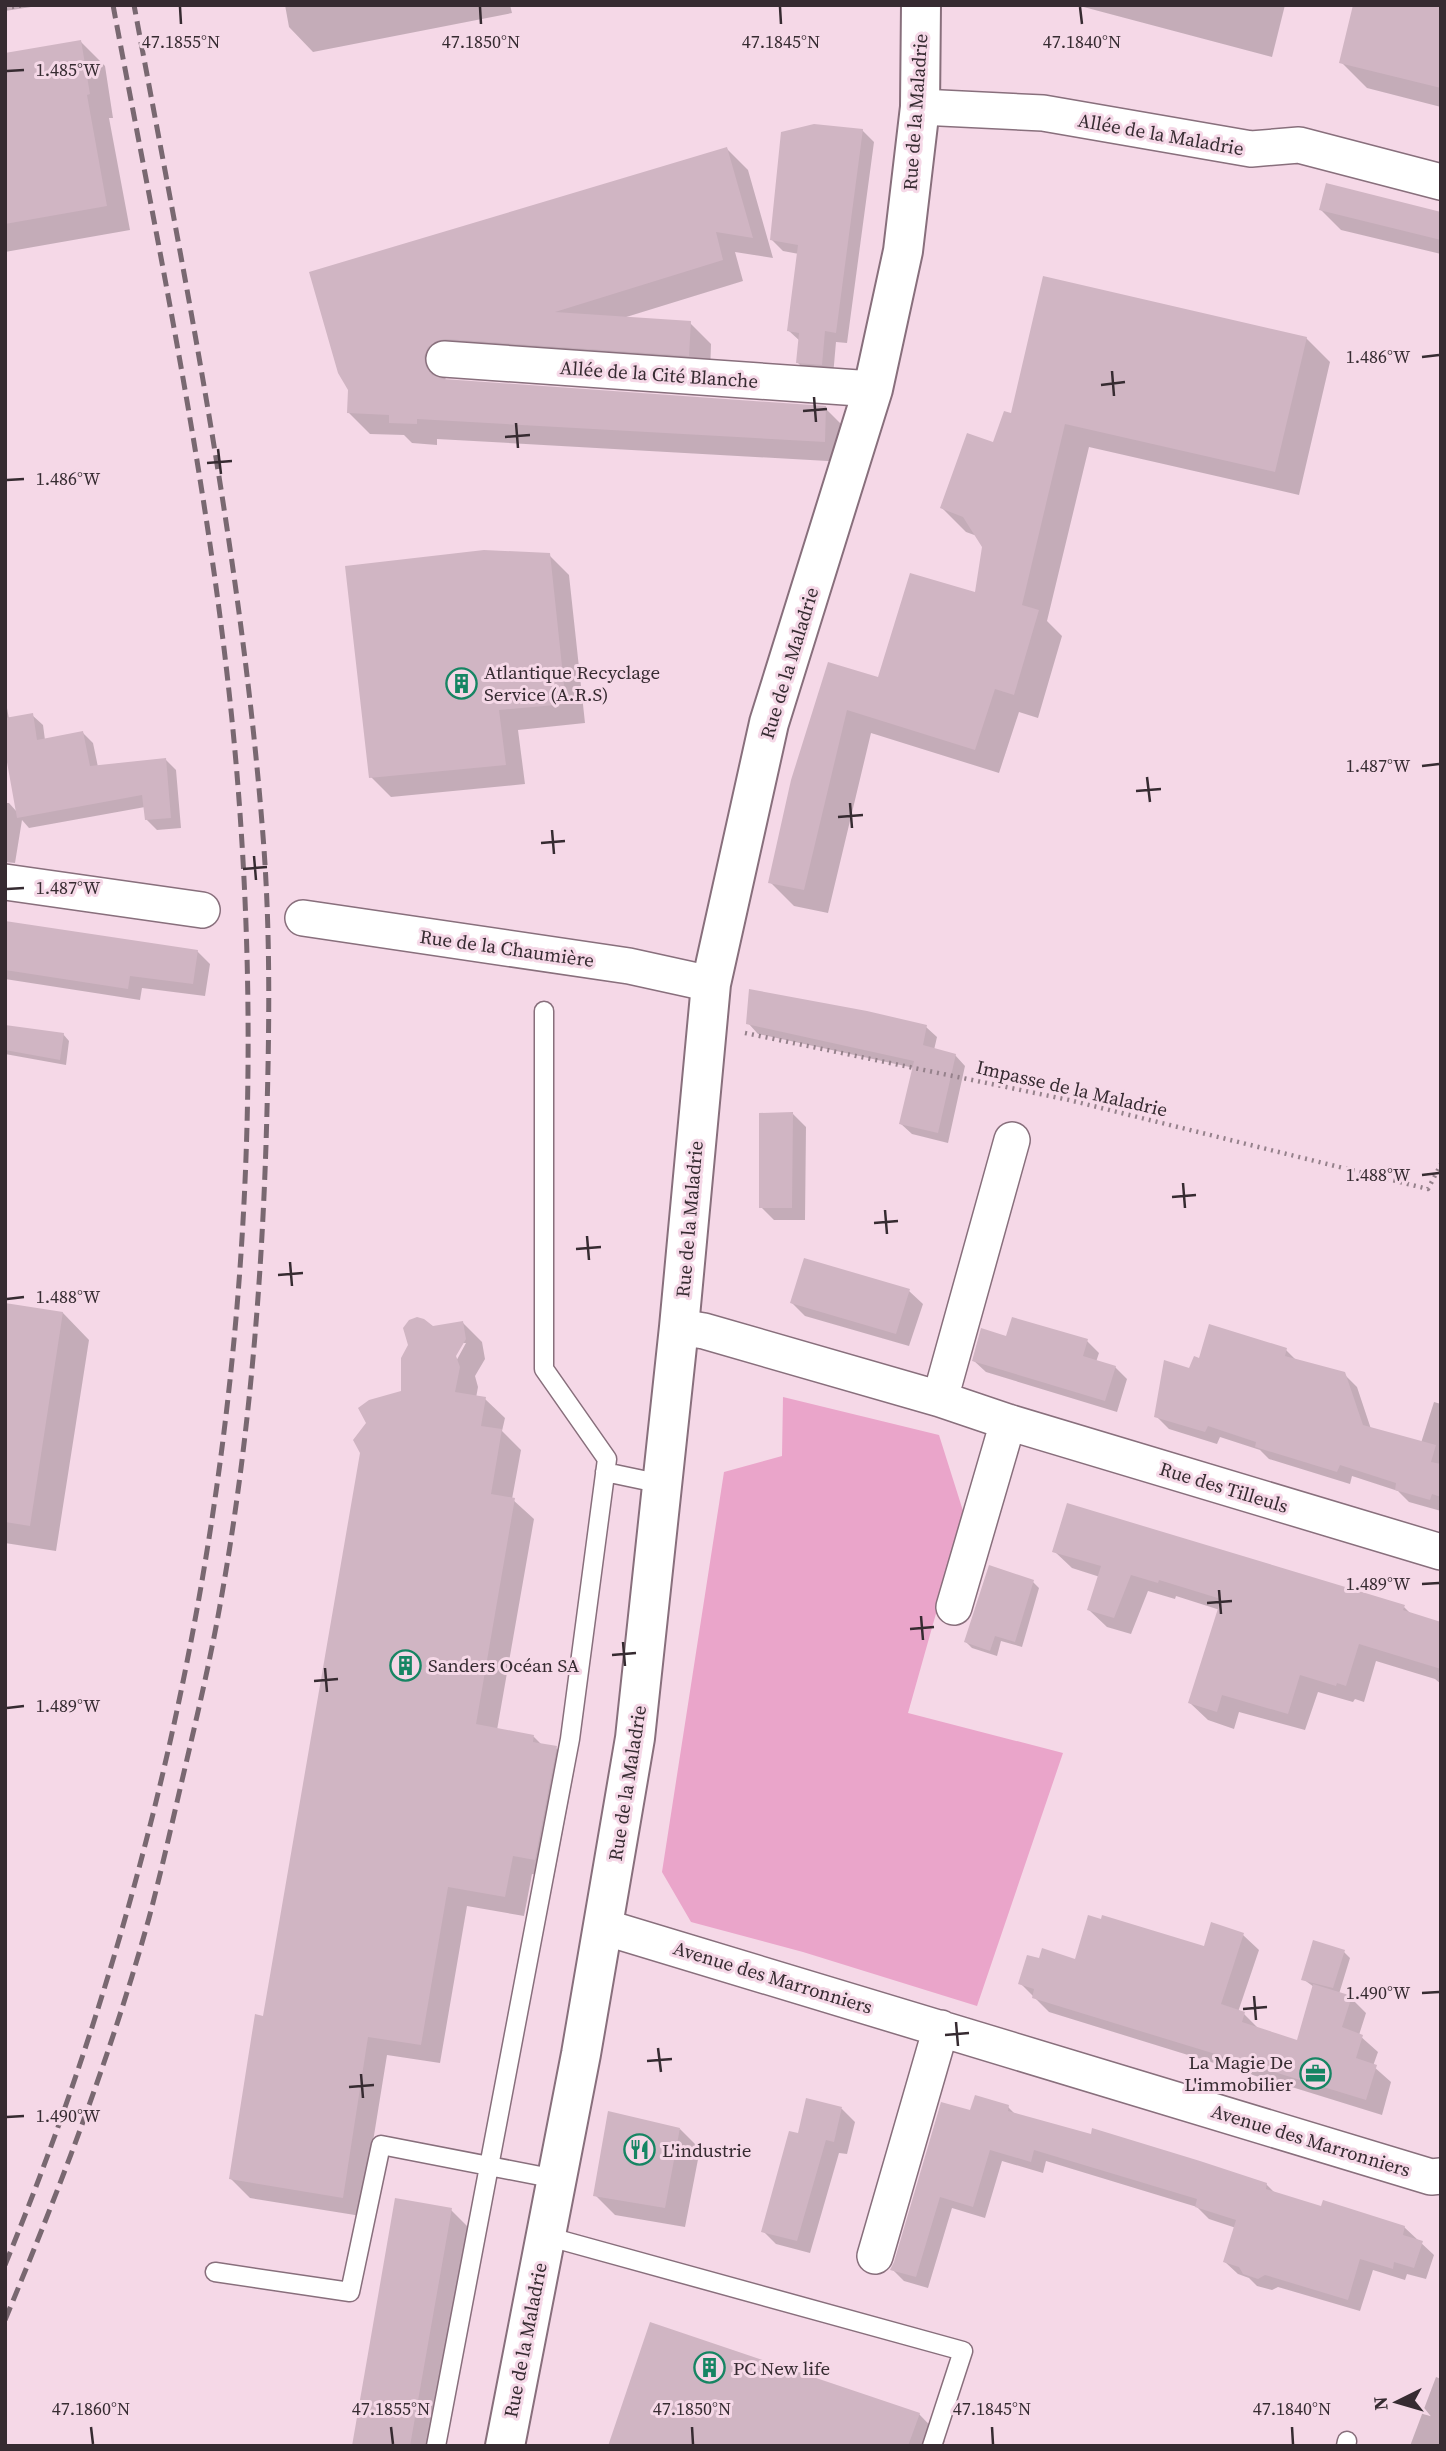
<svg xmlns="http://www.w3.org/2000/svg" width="1446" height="2451" viewBox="0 0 1446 2451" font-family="'Source Serif 4',serif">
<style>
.green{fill:#eaa5ca}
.shadow{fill:#0003;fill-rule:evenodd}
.building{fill:#d0b5c3}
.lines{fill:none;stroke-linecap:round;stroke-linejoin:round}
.service-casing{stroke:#886f7c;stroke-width:21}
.minor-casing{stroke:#886f7c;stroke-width:38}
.tertiary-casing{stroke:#886f7c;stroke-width:42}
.path{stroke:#95818b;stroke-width:4.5;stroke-dasharray:2 5;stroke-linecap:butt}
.service{stroke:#fff;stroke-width:18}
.minor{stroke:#fff;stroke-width:35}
.tertiary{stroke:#fff;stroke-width:38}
.rail{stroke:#796871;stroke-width:5;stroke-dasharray:14 7;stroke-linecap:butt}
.ticks{fill:none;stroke:#362b31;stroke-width:2.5}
.labels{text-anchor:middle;stroke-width:6;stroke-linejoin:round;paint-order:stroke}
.street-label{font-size:19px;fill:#362b31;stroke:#f5d8e7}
.poi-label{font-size:19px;fill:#362b31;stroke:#f5d8e7;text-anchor:start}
.ticks-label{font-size:18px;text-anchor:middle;fill:#362b31;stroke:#f5d8e7;stroke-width:6;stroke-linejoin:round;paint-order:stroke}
</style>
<rect width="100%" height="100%" fill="#f5d8e7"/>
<path class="green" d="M783,1397L939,1435L964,1514L908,1713L1063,1753L977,2006L803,1952L691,1922L662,1872L724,1472L782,1456Z"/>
<path class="shadow" d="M5,5H31V7L5,11Z
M285,5H510L512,13L313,52L289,27Z
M1076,5H1285L1272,57Z
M1441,5V107L1367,88L1341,62Z
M81,42L105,66L113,118H109L130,230L5,252V55Z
M862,130L874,142L847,343L836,342L833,376L809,374L798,363L800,341L789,331L799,254L783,251L772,240Z
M727,149L748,170L773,258L735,252L743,281L623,318L690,323L711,344L710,376L448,368L445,381L825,408L846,429L845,462L437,439V445L412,443L404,435L370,434L349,413L350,390Z
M1321,210L1441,213V254L1341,230Z
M1306,338L1330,362L1299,495L1089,447L1047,621L1062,636L1038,718L1019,712L999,773L871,733L828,913L794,906L770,882L829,664L880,680L976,594L984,546L977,536L966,532L942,508L994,445L1012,415Z
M549,555L569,575L585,723L518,730L525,784L391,797L371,777Z
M5,697L9,719L32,715L43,725L45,740L83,733L93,743L98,767L166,760L176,770L181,828L157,830L146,819L145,807L29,828L22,820L15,863L5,862V803H9L17,812L5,742Z
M5,923L197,951L210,964L205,996L142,988L140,1000L5,979Z
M748,1023L926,1027L937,1037L934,1050L955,1055L965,1066L948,1143L912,1134L901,1124L914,1068L758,1034Z
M5,1027L63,1034L69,1041L66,1065L5,1054Z
M793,1114L806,1127L805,1220H774L761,1207Z
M909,1291L923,1304L909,1346L805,1316L792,1303Z
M5,1304L63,1313L89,1340L56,1551L5,1543Z
M463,1323L482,1342L485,1359L475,1376L478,1387L476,1398L485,1399L505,1418L502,1431L521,1450L512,1499L534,1519L497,1730L534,1737L542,1745L556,1748L575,1767L554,1878L532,1874L524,1916L467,1906L440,2063L387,2055L361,2216L250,2198L231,2179L403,1392L432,1327ZM462,1343H466L454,1365L451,1363Z
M1007,1338L1087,1341L1099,1353L1096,1362L1115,1367L1127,1379L1117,1412L986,1372L973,1360Z
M1286,1350L1297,1361L1344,1374L1357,1387L1371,1429L1421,1443L1434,1402L1441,1404V1511L1409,1502L1398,1491L1352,1476L1350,1484L1269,1459L1260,1450L1220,1437L1217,1444L1169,1429L1156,1416L1190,1370L1201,1360Z
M1054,1551L1404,1607L1412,1615L1441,1624V1684L1435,1679L1376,1661L1364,1702L1355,1699L1353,1702L1318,1692L1305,1730L1239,1712L1234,1729L1208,1720L1190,1703L1220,1610L1176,1596L1175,1599L1148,1591L1131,1634L1107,1627L1089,1610L1100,1577L1072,1568Z
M1033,1582L1039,1588L1022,1647L1001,1641L997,1656L972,1648L966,1642Z
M1243,1935L1259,1950L1238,2012L1244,2014L1259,2029L1298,2042L1314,1987L1303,1979L1344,1952L1350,1958L1339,1994L1351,1998L1366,2013L1359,2035L1378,2052L1373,2066L1391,2082L1382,2115L1049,2012L1020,1983L1041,1960L1076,1962L1206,1949Z
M807,2100L842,2109L855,2122L847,2154L839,2153L810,2253L776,2244L763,2231L799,2135Z
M1008,2107L1016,2115L1266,2184L1276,2194L1323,2208L1404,2227L1434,2255L1426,2279L1407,2274L1405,2280L1373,2270L1360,2311L1278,2287L1272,2290L1257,2286L1249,2278L1238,2274L1225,2262L1236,2228L1209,2219L1197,2207L1046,2161L1043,2173L1002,2161L985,2218L952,2208L928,2288L904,2281L892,2269L971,2112Z
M680,2129L700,2149L685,2227L615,2215L595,2195Z
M451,2210L477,2236L440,2446H354Z
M1436,2377L1441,2379V2446H1410Z
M919,2414L945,2441L943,2446H610Z"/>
<path class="building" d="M1353,5H1441V88L1339,63Z
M81,40L90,94L87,95L107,206L5,224V53Z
M814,124L863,129L836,333L825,331L822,365L796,363L799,333L787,331L798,245L770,240L781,132Z
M727,147L753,238L716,232L723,260L555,312L691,321L689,356L445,339L436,341L428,347L424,357L426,367L432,375L443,379L826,406L825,442L417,419V424L389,423V415L347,413L348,390L338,373L309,272Z
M1326,183L1441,212V240L1319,210Z
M1043,276L1307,337L1275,472L1065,424L1022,605L1039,610L1014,695L995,689L975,750L847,710L804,890L768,883L791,780L828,662L878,677L910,573L975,592L982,547L963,517L940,508L967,433L993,442L1004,411L1011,413Z
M484,550L550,553L566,704L499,710L506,765L369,778L345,566Z
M33,713L37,740L83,731L90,766L166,758L171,818L145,820L142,795L17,818L5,751V718Z
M5,921L198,950L193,984L130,976L128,989L5,970Z
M749,989L867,1011L927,1025L923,1045L956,1054L938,1133L899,1124L914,1061L746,1024Z
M5,1025L64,1033L60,1060L5,1050Z
M793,1112L792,1208H759V1113Z
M804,1258L910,1289L896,1334L790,1303Z
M5,1303L63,1312L30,1526L5,1522Z
M417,1317L424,1319L433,1326L463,1321L466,1339L456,1356L460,1367L455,1392L486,1397L481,1426L502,1429L491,1494L515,1498L476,1724L534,1735L533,1742L557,1746L535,1860L513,1856L505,1897L448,1887L421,2045L368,2037L343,2198L229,2179L255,2014L263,2016L360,1453L353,1440L366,1423L358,1408L369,1400L401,1391V1358L408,1345L403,1328L409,1320Z
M1012,1317L1088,1339L1083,1356L1116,1366L1105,1401L972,1361L981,1328L1006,1336Z
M1209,1324L1287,1348L1285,1356L1345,1372L1363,1425L1436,1445L1431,1462L1441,1464V1497L1432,1494L1430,1500L1395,1490L1396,1483L1340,1465L1337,1472L1255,1447L1256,1442L1208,1426L1205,1432L1154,1417L1164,1360L1189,1368L1194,1356L1199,1358Z
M1067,1503L1405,1605L1403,1610L1441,1622V1669L1359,1644L1346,1686L1337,1683L1336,1686L1300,1675L1288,1714L1222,1695L1217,1712L1188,1703L1221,1599L1159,1580L1158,1583L1131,1575L1114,1618L1087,1610L1101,1566L1052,1552Z
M989,1565L1034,1580L1015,1642L995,1636L990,1651L964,1642Z
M1088,1915L1101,1919L1102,1915L1204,1946L1211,1922L1244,1933L1221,2004L1245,2012L1242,2022L1297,2040L1313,1984L1352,1996L1342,2027L1363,2035L1356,2058L1377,2065L1366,2100L1032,1998L1034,1989L1018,1984L1027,1955L1039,1958L1042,1948L1075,1959Z
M1313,1940L1345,1950L1333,1988L1301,1980Z
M975,2095L1009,2105L1008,2111L1091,2134L1092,2128L1200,2161L1267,2183L1266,2189L1321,2206L1323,2200L1405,2226L1403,2235L1423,2241L1414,2268L1394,2262L1393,2269L1360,2259L1348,2300L1265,2275L1258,2279L1243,2274L1239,2267L1223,2262L1236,2220L1195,2207L1197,2199L1034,2150L1031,2162L990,2150L973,2207L940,2197L916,2277L890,2270L894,2262L941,2102L970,2110Z
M806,2098L842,2107L834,2142L826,2140L797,2241L761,2232L789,2131L798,2133Z
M608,2111L680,2128L665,2208L593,2196Z
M395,2198L452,2208L410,2446H352Z
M650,2322L920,2413L908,2446H608Z"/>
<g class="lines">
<defs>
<path id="service" d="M605,1472L662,1484
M546,2236L963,2351L932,2446
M215,2272L350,2292L381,2145L556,2179
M436,2446L570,1739L607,1459L544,1369V1011
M1346,2446L1347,2441"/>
<path id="minor" d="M920,107L1043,113L1251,149L1299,145L1441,182
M444,359L873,389
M5,882L202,910
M303,918L629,966L711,984
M679,1327L704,1331L940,1399L1008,1422L1441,1552
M940,1399L1012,1140
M954,1607L1008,1422
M604,1927L1431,2177L1441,2176
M875,2256L941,2028"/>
<path id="tertiary" d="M505,2446L581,2054L635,1738L679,1327L711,984L769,723L873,389L903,251L920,107L921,5"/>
</defs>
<use href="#service" class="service-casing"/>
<use href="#minor" class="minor-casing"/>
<use href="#tertiary" class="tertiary-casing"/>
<path class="path" d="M5,8L24,5
M745,1033L1069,1100L1428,1189L1441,1164"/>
<use href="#service" class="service"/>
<use href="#minor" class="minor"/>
<use href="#tertiary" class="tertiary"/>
<path class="rail" d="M5,2265C192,1809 274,1320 241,828C223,551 164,278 113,5
M5,2320C60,2188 111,2055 149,1918C159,1880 168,1841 177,1802C193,1733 210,1664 222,1594C248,1446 261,1295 266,1145C269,1046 271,948 264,849C243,564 186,285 134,5"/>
</g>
<path class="ticks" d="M180,7L181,24M480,7L481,24M780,7L781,24M1080,7L1082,24M7,71L24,70M1422,357L1439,355M1112,371L1114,396M1101,385L1125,382M814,397L816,422M803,411L827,409M516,423L518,448M505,437L530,435M218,449L221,474M207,463L232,461M7,480L24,479M1422,766L1439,764M1147,777L1150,802M1136,791L1161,789M850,803L852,828M838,817L863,815M552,830L554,854M541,843L565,841M254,856L256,880M243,869L267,867M7,889L24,888M1422,1175L1439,1173M1183,1183L1185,1208M1172,1197L1196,1195M885,1210L887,1234M874,1223L898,1221M587,1236L589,1260M576,1249L601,1247M290,1262L292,1286M278,1275L303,1273M7,1299L24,1297M1422,1584L1439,1583M1219,1590L1221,1614M1207,1603L1232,1601M921,1616L923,1640M910,1629L934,1627M623,1642L625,1666M612,1655L636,1653M325,1668L327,1692M314,1681L338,1679M7,1708L24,1706M1422,1993L1439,1992M1254,1996L1256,2020M1243,2009L1267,2007M956,2022L958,2046M945,2035L969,2033M658,2048L661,2072M647,2061L672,2059M361,2074L363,2098M349,2087L374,2085M7,2117L24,2116M91,2427L93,2444M391,2427L393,2444M692,2427L693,2444M992,2427L993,2444M1292,2427L1293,2444"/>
<defs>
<symbol id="building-ring" viewBox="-11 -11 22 22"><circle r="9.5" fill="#f5d8e7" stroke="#168563" stroke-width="1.5"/><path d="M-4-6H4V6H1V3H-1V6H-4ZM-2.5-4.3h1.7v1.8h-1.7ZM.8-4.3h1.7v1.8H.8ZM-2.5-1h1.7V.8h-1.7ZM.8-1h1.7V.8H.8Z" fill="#168563"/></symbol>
<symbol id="office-ring" viewBox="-11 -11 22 22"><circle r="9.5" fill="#f5d8e7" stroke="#168563" stroke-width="1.5"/><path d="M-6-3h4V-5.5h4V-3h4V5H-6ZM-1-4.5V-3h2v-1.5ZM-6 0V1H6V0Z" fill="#168563"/></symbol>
<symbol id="restaurant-ring" viewBox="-11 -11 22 22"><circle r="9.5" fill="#f5d8e7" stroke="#168563" stroke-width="1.5"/><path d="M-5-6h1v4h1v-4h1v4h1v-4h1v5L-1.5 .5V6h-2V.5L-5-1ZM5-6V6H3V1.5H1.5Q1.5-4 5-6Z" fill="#168563"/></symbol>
</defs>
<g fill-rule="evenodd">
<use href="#building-ring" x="444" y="666" width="35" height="35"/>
<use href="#building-ring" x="388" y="1648" width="35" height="35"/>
<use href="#office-ring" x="1298" y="2056" width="35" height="35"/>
<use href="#restaurant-ring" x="622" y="2132" width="35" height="35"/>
<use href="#building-ring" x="692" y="2350" width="35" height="35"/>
</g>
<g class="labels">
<g class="street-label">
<text transform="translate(915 112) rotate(-86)" y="7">Rue de la Maladrie</text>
<text transform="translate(1161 134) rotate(10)" y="7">Allée de la Maladrie</text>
<text transform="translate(659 374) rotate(4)" y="7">Allée de la Cité Blanche</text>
<text transform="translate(789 663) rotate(-73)" y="7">Rue de la Maladrie</text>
<text transform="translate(507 948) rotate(8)" y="7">Rue de la Chaumière</text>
<text transform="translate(1072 1088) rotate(13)" y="7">Impasse de la Maladrie</text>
<text transform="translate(689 1219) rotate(-85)" y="7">Rue de la Maladrie</text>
<text transform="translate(1224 1487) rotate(17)" y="7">Rue des Tilleuls</text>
<text transform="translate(627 1783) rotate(-81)" y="7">Rue de la Maladrie</text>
<text transform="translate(773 1977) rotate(17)" y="7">Avenue des Marronniers</text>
<text transform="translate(1311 2140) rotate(17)" y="7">Avenue des Marronniers</text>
<text transform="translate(525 2340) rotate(-79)" y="7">Rue de la Maladrie</text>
</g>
<g class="poi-label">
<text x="484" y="679">Atlantique Recyclage<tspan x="484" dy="22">Service (A.R.S)</tspan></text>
<text x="428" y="1672">Sanders Océan SA</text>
<text x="1293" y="2069" text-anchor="end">La Magie De<tspan x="1293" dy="22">L'immobilier</tspan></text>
<text x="662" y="2157">L'industrie</text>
<text x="733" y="2375">PC New life</text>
</g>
</g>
<g class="ticks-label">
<text x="181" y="48">47.1855°N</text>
<text x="481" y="48">47.1850°N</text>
<text x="781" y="48">47.1845°N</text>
<text x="1082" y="48">47.1840°N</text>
<text x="68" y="76">1.485°W</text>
<text x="1378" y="363">1.486°W</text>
<text x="68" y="485">1.486°W</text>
<text x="1378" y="772">1.487°W</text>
<text x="68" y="894">1.487°W</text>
<text x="1378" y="1181">1.488°W</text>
<text x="68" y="1303">1.488°W</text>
<text x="1378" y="1590">1.489°W</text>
<text x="68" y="1712">1.489°W</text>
<text x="1378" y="1999">1.490°W</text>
<text x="68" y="2122">1.490°W</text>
<text x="91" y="2415">47.1860°N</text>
<text x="391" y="2415">47.1855°N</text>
<text x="692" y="2415">47.1850°N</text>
<text x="992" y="2415">47.1845°N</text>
<text x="1292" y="2415">47.1840°N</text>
</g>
<rect width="1446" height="2451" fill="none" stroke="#362b31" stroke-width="14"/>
<g transform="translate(1397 2402) rotate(265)" stroke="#f5d8e7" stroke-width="5" paint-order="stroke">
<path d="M0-5L12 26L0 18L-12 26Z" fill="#362b31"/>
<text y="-10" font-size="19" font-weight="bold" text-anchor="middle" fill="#362b31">N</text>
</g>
</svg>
